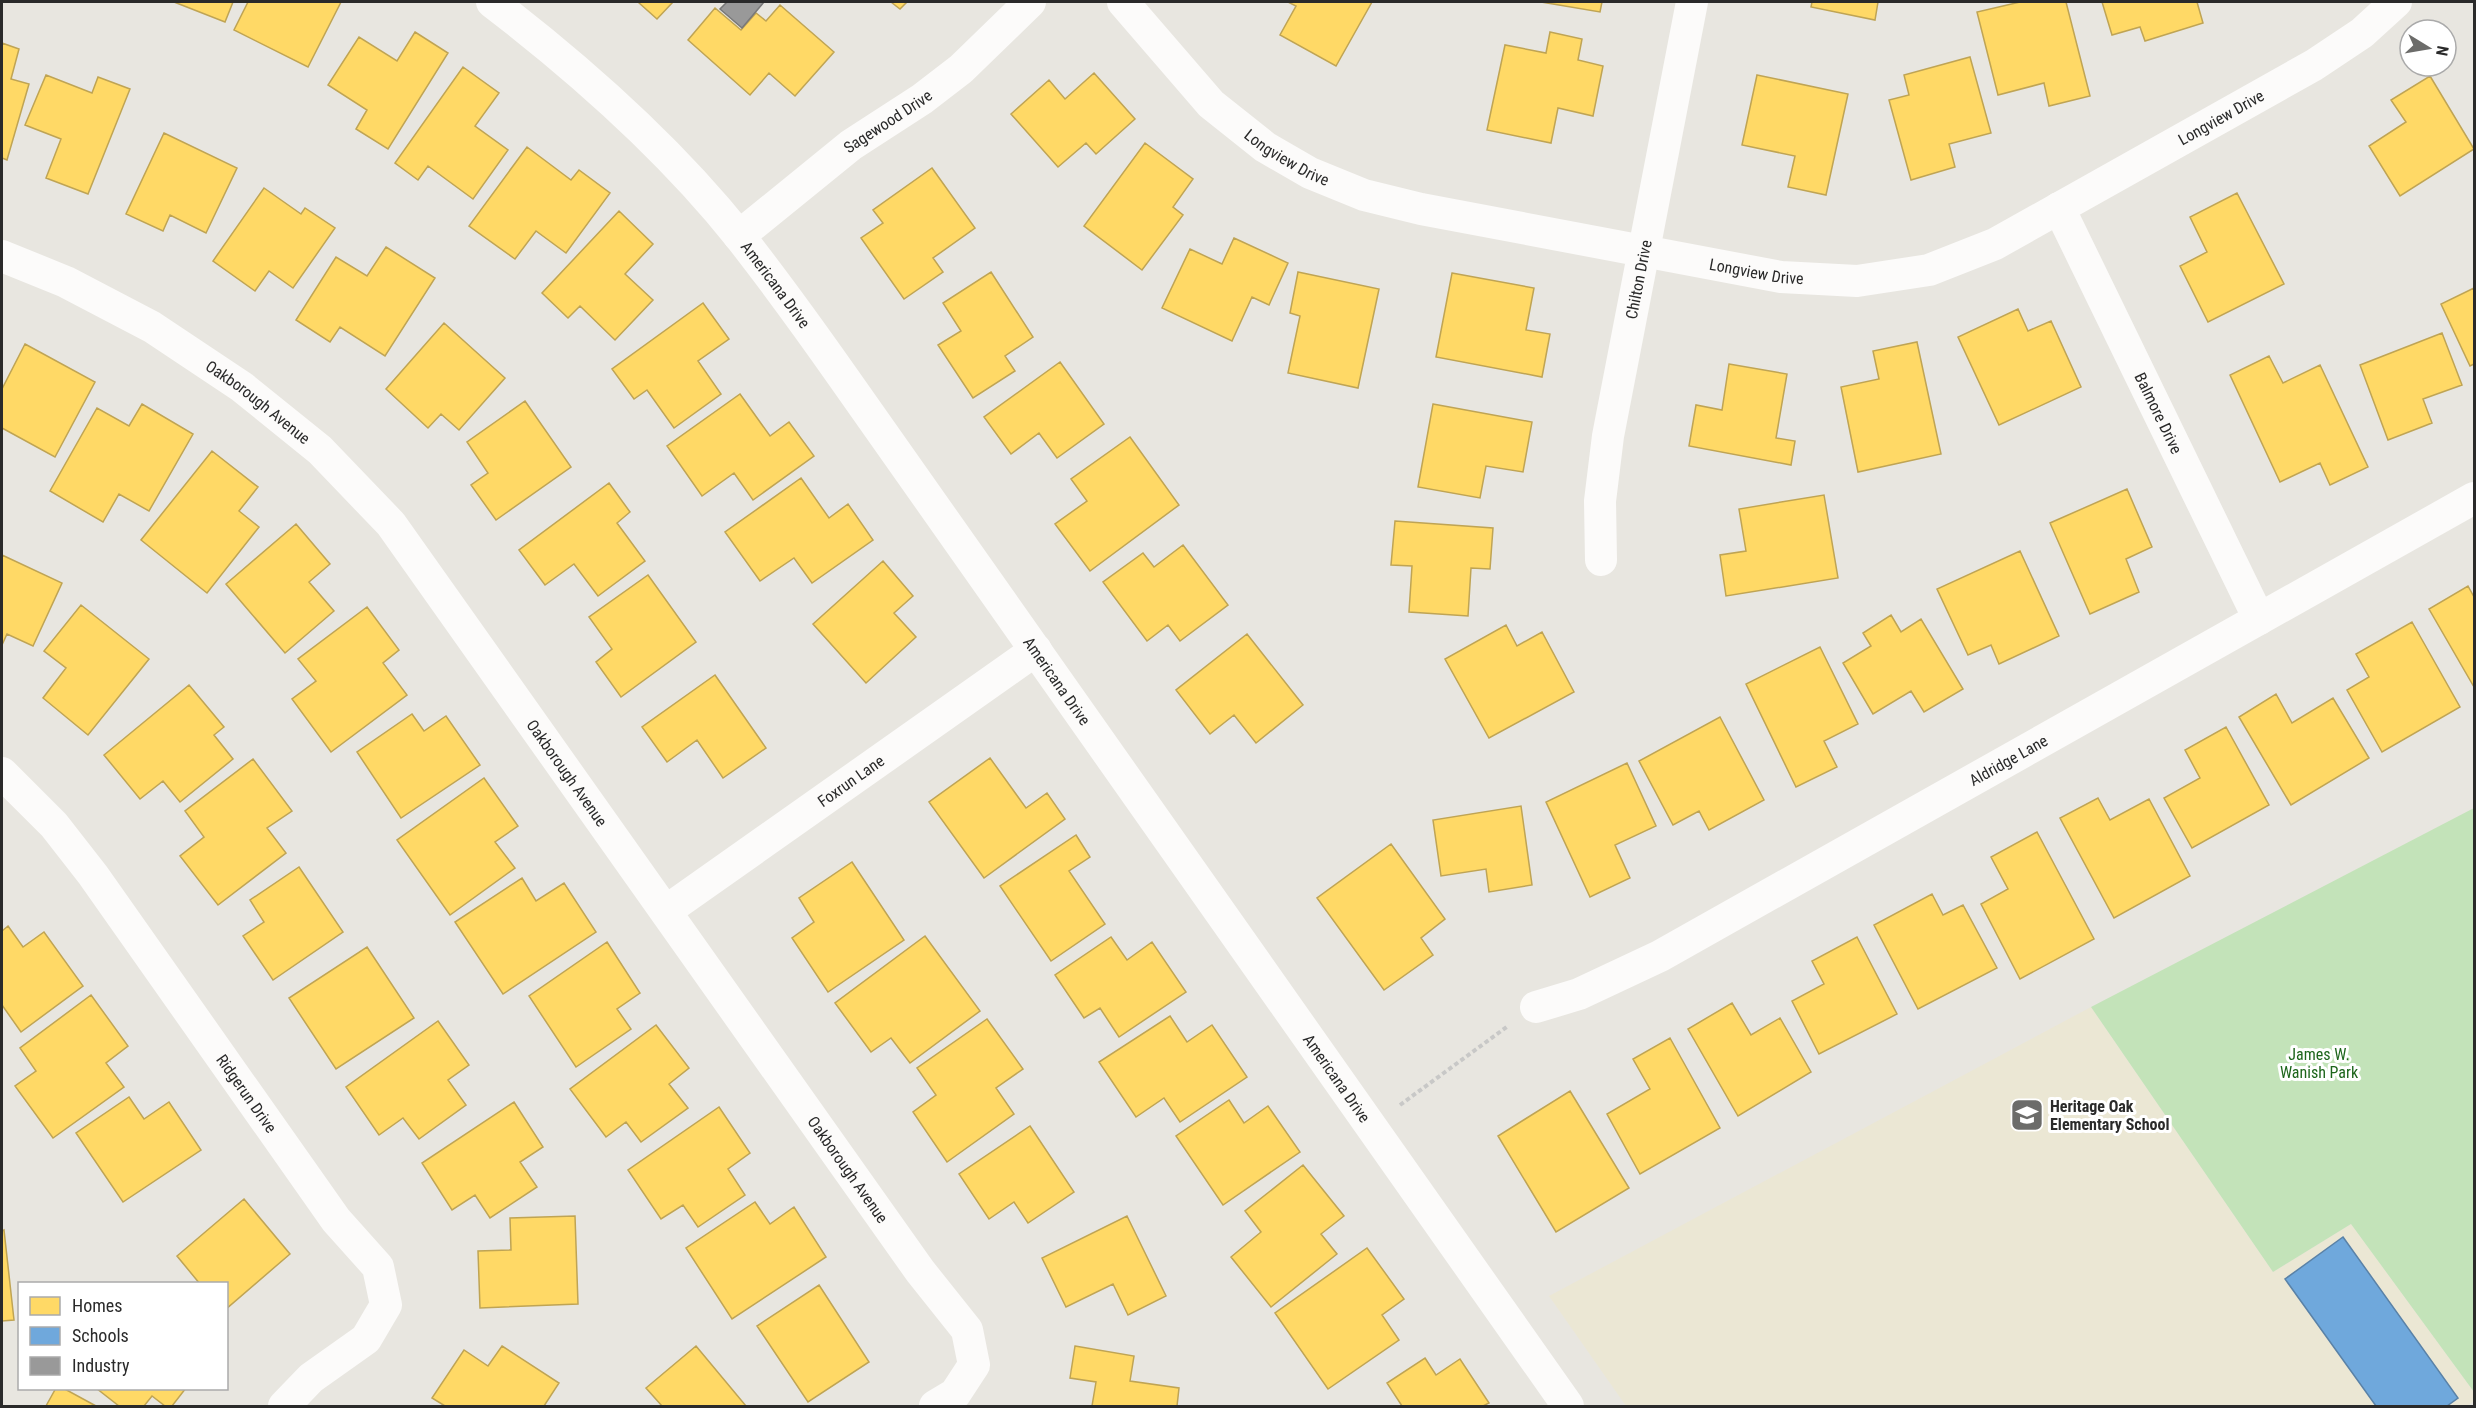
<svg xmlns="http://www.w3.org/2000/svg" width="2476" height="1408" viewBox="0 0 2476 1408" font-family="'Roboto Condensed',sans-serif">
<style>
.education{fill:#ebe7d4}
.green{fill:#c3e3b9}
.homes{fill:#ffd966;stroke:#bfa454;stroke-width:1.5}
.schools{fill:#6fa8dc;stroke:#5a82a7;stroke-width:1.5}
.industry{fill:#999;stroke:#787878;stroke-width:1.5}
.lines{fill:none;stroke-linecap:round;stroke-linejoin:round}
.path{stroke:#c8c8c7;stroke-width:4;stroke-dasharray:4.5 3;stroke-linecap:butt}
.minor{stroke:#fcfbfa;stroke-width:32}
.labels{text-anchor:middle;stroke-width:6;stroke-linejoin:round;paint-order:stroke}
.street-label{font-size:16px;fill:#2a2a2a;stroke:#fff}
.park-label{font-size:16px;fill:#1d651b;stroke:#fff}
.poi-label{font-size:16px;font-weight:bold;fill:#2a2a2a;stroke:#fff;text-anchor:start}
</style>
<rect width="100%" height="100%" fill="#e8e6e0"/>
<path class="education" d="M2091,1007L2273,1272L2351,1224L2474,1392V1401L2467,1406H1626L1549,1296Z"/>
<path class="green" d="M2474,808V1392L2351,1224L2273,1272L2091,1007Z"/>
<path class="homes" d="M174,2H233L225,22Z
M248,2H341L308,67L234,30Z
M638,2H673L657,19Z
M891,2H907L900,9Z
M1288,2H1372L1336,66L1280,35L1296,6Z
M1541,2H1602L1600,12Z
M1812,2H1878L1875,20L1811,7Z
M2020,2H2066L2090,96L2049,106L2044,83L1998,95L1977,12Z
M2102,2H2197L2203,23L2145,41L2140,27L2112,35Z
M780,5L834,52L795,96L769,73L750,95L688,40L715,8L741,30L756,13L766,21Z
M415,32L448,53L388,149L356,129L367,110L328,85L359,37L397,61Z
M1550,32L1582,39L1578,60L1603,66L1593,116L1558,108L1551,143L1487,130L1505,45L1546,53Z
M2,43L19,49L11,79L29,84L7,160L2,158Z
M1970,57L1991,133L1949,144L1955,167L1911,180L1889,100L1909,95L1904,75Z
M463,67L499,93L475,126L508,150L473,199L428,166L418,180L395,163Z
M1094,73L1135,119L1096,154L1086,143L1058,167L1011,114L1049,80L1065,99Z
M46,75L92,93L98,77L130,89L88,194L46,178L61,139L25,125Z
M1757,75L1848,94L1826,195L1788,187L1795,156L1742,145Z
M2430,76L2474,149L2400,196L2369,146L2406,122L2391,100Z
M164,133L237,168L206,233L170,215L163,231L126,214Z
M1145,143L1193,179L1173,207L1183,215L1142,270L1084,226Z
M527,147L571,180L579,170L610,193L566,253L536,231L515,259L469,226Z
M932,168L975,228L933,258L943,272L904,299L861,238L883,223L873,210Z
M264,188L301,214L305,208L335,228L293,288L269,271L255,291L213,261Z
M2237,193L2284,284L2208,322L2180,266L2207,252L2190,217Z
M619,211L653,244L625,274L653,300L615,340L580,306L568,318L542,293Z
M1234,238L1288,263L1269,305L1252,297L1232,341L1162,308L1190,249L1222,264Z
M386,247L435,278L385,356L340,327L330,342L296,320L336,257L367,276Z
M991,272L1033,337L1005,356L1015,371L973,398L938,345L961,331L943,303Z
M1298,272L1379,289L1358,388L1288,373L1300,316L1290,313Z
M1452,273L1534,288L1526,330L1550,334L1542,377L1436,357Z
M2474,288V364L2470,366L2441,304Z
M703,303L729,339L698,361L721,394L674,428L647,390L634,399L612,369Z
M2018,309L2028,331L2051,321L2081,387L1999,425L1958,337Z
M444,323L505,378L459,430L441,414L428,428L386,389Z
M2442,333L2462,385L2423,399L2432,423L2388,440L2360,365Z
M1917,342L1941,454L1858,472L1841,387L1879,379L1873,351Z
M25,344L95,382L55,457L2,428V389Z
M2269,356L2283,383L2320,365L2368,467L2330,485L2320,463L2280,482L2230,375Z
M1060,362L1104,424L1057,458L1039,433L1011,454L984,417Z
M1729,364L1787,374L1776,438L1795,441L1791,465L1689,446L1696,405L1722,410Z
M740,394L770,436L789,422L814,456L753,500L734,473L702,496L667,446Z
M525,401L571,467L496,520L471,485L488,473L467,442Z
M142,404L193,434L149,511L119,494L103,522L50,491L97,408L129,426Z
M1433,404L1532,422L1523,472L1486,466L1480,498L1418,487Z
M1130,437L1179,505L1090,571L1055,524L1087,501L1071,479Z
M212,451L258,487L239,511L259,527L207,593L141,540Z
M801,478L829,518L848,504L873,540L812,583L794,558L760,581L725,532Z
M609,483L630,512L617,523L645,561L598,596L574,564L545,585L519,550Z
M2127,489L2152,547L2126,559L2139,592L2090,614L2050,523Z
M1824,495L1838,578L1726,596L1720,555L1746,551L1739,509Z
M1395,521L1493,528L1490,569L1471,568L1468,616L1409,612L1412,566L1391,565Z
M296,524L330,564L309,582L334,611L285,653L226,584Z
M1183,545L1228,605L1180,641L1168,625L1147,641L1103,582L1143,553L1154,567Z
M2020,551L2059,636L1999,664L1991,645L1968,655L1937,589Z
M2,555L62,583L33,646L7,634L2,645Z
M883,561L913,596L894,613L916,637L866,683L813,624Z
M648,575L696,642L621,697L596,662L612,649L589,617Z
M2468,586L2474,597V687L2429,609Z
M81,605L149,659L88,735L43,698L66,668L44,651Z
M367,607L399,650L383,663L407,695L331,752L292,699L316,681L298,659Z
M1891,615L1901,632L1921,619L1963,689L1924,712L1911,691L1873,714L1843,663L1871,646L1863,633Z
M2412,622L2460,707L2382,752L2347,690L2369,677L2356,654Z
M1506,625L1517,646L1542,632L1574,692L1489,738L1445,659Z
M1247,634L1303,705L1256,743L1234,715L1210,734L1176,690Z
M1820,647L1858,724L1824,741L1837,767L1796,787L1746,684Z
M715,675L766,748L723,778L697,740L667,762L642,727Z
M189,685L224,727L214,735L233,759L180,802L163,781L140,799L104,755Z
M2276,694L2292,723L2333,698L2369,758L2291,805L2239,717Z
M412,714L424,731L446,716L480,765L401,818L357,752Z
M1720,717L1764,800L1709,830L1699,811L1673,825L1639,761Z
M2226,727L2269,805L2192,848L2164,798L2200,778L2185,750Z
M990,758L1026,808L1047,793L1065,819L984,878L929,802Z
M253,759L292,811L267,828L286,853L218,905L180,856L204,837L185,811Z
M1627,763L1656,826L1615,845L1630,878L1590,897L1546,802Z
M484,778L518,826L495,842L515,868L450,915L397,840Z
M2098,798L2110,820L2149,799L2190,876L2114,918L2060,818Z
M1521,806L1532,885L1489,892L1486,869L1441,876L1433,820Z
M2037,832L2094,939L2020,979L1981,904L2008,889L1991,857Z
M1076,835L1090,857L1069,871L1105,924L1051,961L1000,886Z
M1391,844L1445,919L1421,938L1433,955L1384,990L1317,898Z
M852,862L904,940L828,992L792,938L814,922L799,898Z
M299,867L343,932L273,980L243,936L264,922L250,900Z
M522,878L536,901L564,883L596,932L503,994L455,922Z
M1932,894L1943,915L1963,905L1997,968L1918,1009L1874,925Z
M8,926L23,947L44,932L83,986L21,1032L2,1005V931Z
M925,936L980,1011L910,1063L891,1038L871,1052L835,1003Z
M1111,937L1127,960L1152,942L1186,992L1119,1037L1100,1008L1084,1018L1055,975Z
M1857,937L1897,1014L1819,1054L1792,1001L1824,984L1812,961Z
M607,942L640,993L617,1009L631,1029L576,1067L529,996Z
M367,947L414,1018L336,1069L289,998Z
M91,995L128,1046L106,1063L124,1087L53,1138L15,1086L36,1071L20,1048Z
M1732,1003L1751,1035L1780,1018L1811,1072L1738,1116L1688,1029Z
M1170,1016L1187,1042L1212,1025L1247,1077L1180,1122L1164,1098L1136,1117L1099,1062Z
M987,1019L1023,1069L996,1088L1014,1114L947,1162L913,1112L936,1095L917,1068Z
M438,1021L469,1065L448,1080L466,1105L419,1139L403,1118L379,1135L346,1087Z
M656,1025L689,1068L669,1084L688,1108L641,1142L626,1122L606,1137L570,1089Z
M1670,1038L1720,1128L1640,1174L1607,1114L1650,1089L1633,1059Z
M1570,1091L1629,1188L1556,1232L1498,1136Z
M129,1097L144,1119L169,1102L201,1150L123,1202L76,1133Z
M1229,1100L1244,1123L1268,1106L1300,1152L1223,1205L1176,1136Z
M514,1102L543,1147L520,1162L537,1187L490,1218L475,1195L452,1210L422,1163Z
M719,1107L750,1153L728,1169L745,1195L698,1227L683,1205L661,1219L628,1170Z
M1030,1126L1074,1192L1028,1223L1014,1202L989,1219L959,1174Z
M1303,1165L1344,1216L1321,1234L1337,1254L1271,1307L1231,1257L1261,1232L1245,1211Z
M244,1199L290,1254L226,1309V1284H200L177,1256Z
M755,1202L770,1224L794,1207L826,1257L732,1319L686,1248Z
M575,1216L578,1304L480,1308L478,1251L511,1250L510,1218Z
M1127,1216L1166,1296L1128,1315L1113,1284L1066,1307L1042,1258Z
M4,1230L14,1320L2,1321V1231Z
M1367,1248L1404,1299L1382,1315L1399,1340L1328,1389L1275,1313Z
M819,1285L869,1362L808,1402L757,1326Z
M502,1346L559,1383L544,1406H445L432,1398L464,1350L488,1366Z
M696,1346L746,1406H662L646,1388Z
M1075,1346L1134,1356L1130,1381L1179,1388L1177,1406H1092L1096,1382L1070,1378Z
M1425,1358L1436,1375L1460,1359L1489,1403L1483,1406H1402L1387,1383Z
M56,1388H63L96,1406H46Z
M96,1388H186L172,1406H165L152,1396L144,1406H119Z"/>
<path class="schools" d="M2343,1237L2458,1398L2447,1406H2376L2285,1279Z"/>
<path class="industry" d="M727,2H764L742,28L720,9Z"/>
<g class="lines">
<path class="path" d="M1400,1105L1508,1026"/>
<g class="minor">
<path id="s1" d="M492,2C582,71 669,148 740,237C776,283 810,330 843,377L1568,1406"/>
<path id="s2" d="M1123,2L1211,104L1265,147L1310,173L1364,195L1421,209L1781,277L1857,281L1929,270L1995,244L2314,65L2362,33L2396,2"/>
<path id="s3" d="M2059,208L2259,619"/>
<path id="s4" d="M739,236L851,145L922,99L961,69L1030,2"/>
<path id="s5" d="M2,256L66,282L152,327L242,387L320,450L391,524L920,1271L967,1330L974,1365L955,1394L935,1406"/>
<path id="s6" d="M1601,560L1600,501L1608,436L1692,2"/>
<path id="s7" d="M2,773L54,825L93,875L336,1220L378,1267L386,1305L366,1339L311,1378L284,1406"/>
<path id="s8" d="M666,911L1036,650"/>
<path id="s9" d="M1536,1007L1579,994L1660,956L2474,498"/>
</g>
</g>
<defs>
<symbol id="school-square" viewBox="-11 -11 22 22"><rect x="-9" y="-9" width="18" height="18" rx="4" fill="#6c6c6a" stroke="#fff"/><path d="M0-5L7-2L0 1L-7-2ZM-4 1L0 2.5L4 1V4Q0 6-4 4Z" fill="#fff"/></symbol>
</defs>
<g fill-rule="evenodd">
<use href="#school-square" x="2008" y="1096" width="38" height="38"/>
</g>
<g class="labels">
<g class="street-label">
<text dy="6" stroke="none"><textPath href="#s2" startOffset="1218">Longview Drive</textPath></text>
<text dy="6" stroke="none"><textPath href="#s4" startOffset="188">Sagewood Drive</textPath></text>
<text dy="6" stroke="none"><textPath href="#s2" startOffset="228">Longview Drive</textPath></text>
<text dy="6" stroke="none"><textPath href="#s2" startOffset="714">Longview Drive</textPath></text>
<text dy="6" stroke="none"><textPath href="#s6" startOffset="284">Chilton Drive</textPath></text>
<text dy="6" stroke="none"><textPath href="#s1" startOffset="402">Americana Drive</textPath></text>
<text dy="6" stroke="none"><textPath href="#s5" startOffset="296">Oakborough Avenue</textPath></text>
<text dy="6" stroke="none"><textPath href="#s3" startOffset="228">Balmore Drive</textPath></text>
<text dy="6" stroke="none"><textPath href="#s1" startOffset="888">Americana Drive</textPath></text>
<text dy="6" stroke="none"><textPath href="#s9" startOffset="534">Aldridge Lane</textPath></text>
<text dy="6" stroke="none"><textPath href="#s5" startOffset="782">Oakborough Avenue</textPath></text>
<text dy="6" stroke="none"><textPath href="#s8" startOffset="226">Foxrun Lane</textPath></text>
<text dy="6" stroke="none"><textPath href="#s1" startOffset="1374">Americana Drive</textPath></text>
<text dy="6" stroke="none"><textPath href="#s7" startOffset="404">Ridgerun Drive</textPath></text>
<text dy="6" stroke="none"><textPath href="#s5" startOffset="1268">Oakborough Avenue</textPath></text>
</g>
<g class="park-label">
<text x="2319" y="1060">James W.<tspan x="2319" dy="18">Wanish Park</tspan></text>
</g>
<g class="poi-label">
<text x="2050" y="1112">Heritage Oak<tspan x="2050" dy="18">Elementary School</tspan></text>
</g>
</g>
<rect width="2476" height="1408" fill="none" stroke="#2a2a2a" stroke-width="6"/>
<rect x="18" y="1282" width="210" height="108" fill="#ffffff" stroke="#aaaaaa" stroke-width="1.5"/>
<rect x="30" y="1297" width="30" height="18" fill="#ffd966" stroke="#aaaaaa" stroke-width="1.5"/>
<text x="72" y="1312" font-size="18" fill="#2a2a2a">Homes</text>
<rect x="30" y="1327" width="30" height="18" fill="#6fa8dc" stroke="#aaaaaa" stroke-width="1.5"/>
<text x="72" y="1342" font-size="18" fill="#2a2a2a">Schools</text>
<rect x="30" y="1357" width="30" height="18" fill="#999999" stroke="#aaaaaa" stroke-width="1.5"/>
<text x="72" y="1372" font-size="18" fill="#2a2a2a">Industry</text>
<g transform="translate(2428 48) rotate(101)"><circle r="28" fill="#ffffff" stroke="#aaaaaa" stroke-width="1.5"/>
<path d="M0-4.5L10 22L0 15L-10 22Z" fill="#6c6c6a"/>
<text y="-9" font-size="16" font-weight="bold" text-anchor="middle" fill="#2a2a2a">N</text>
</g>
</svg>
